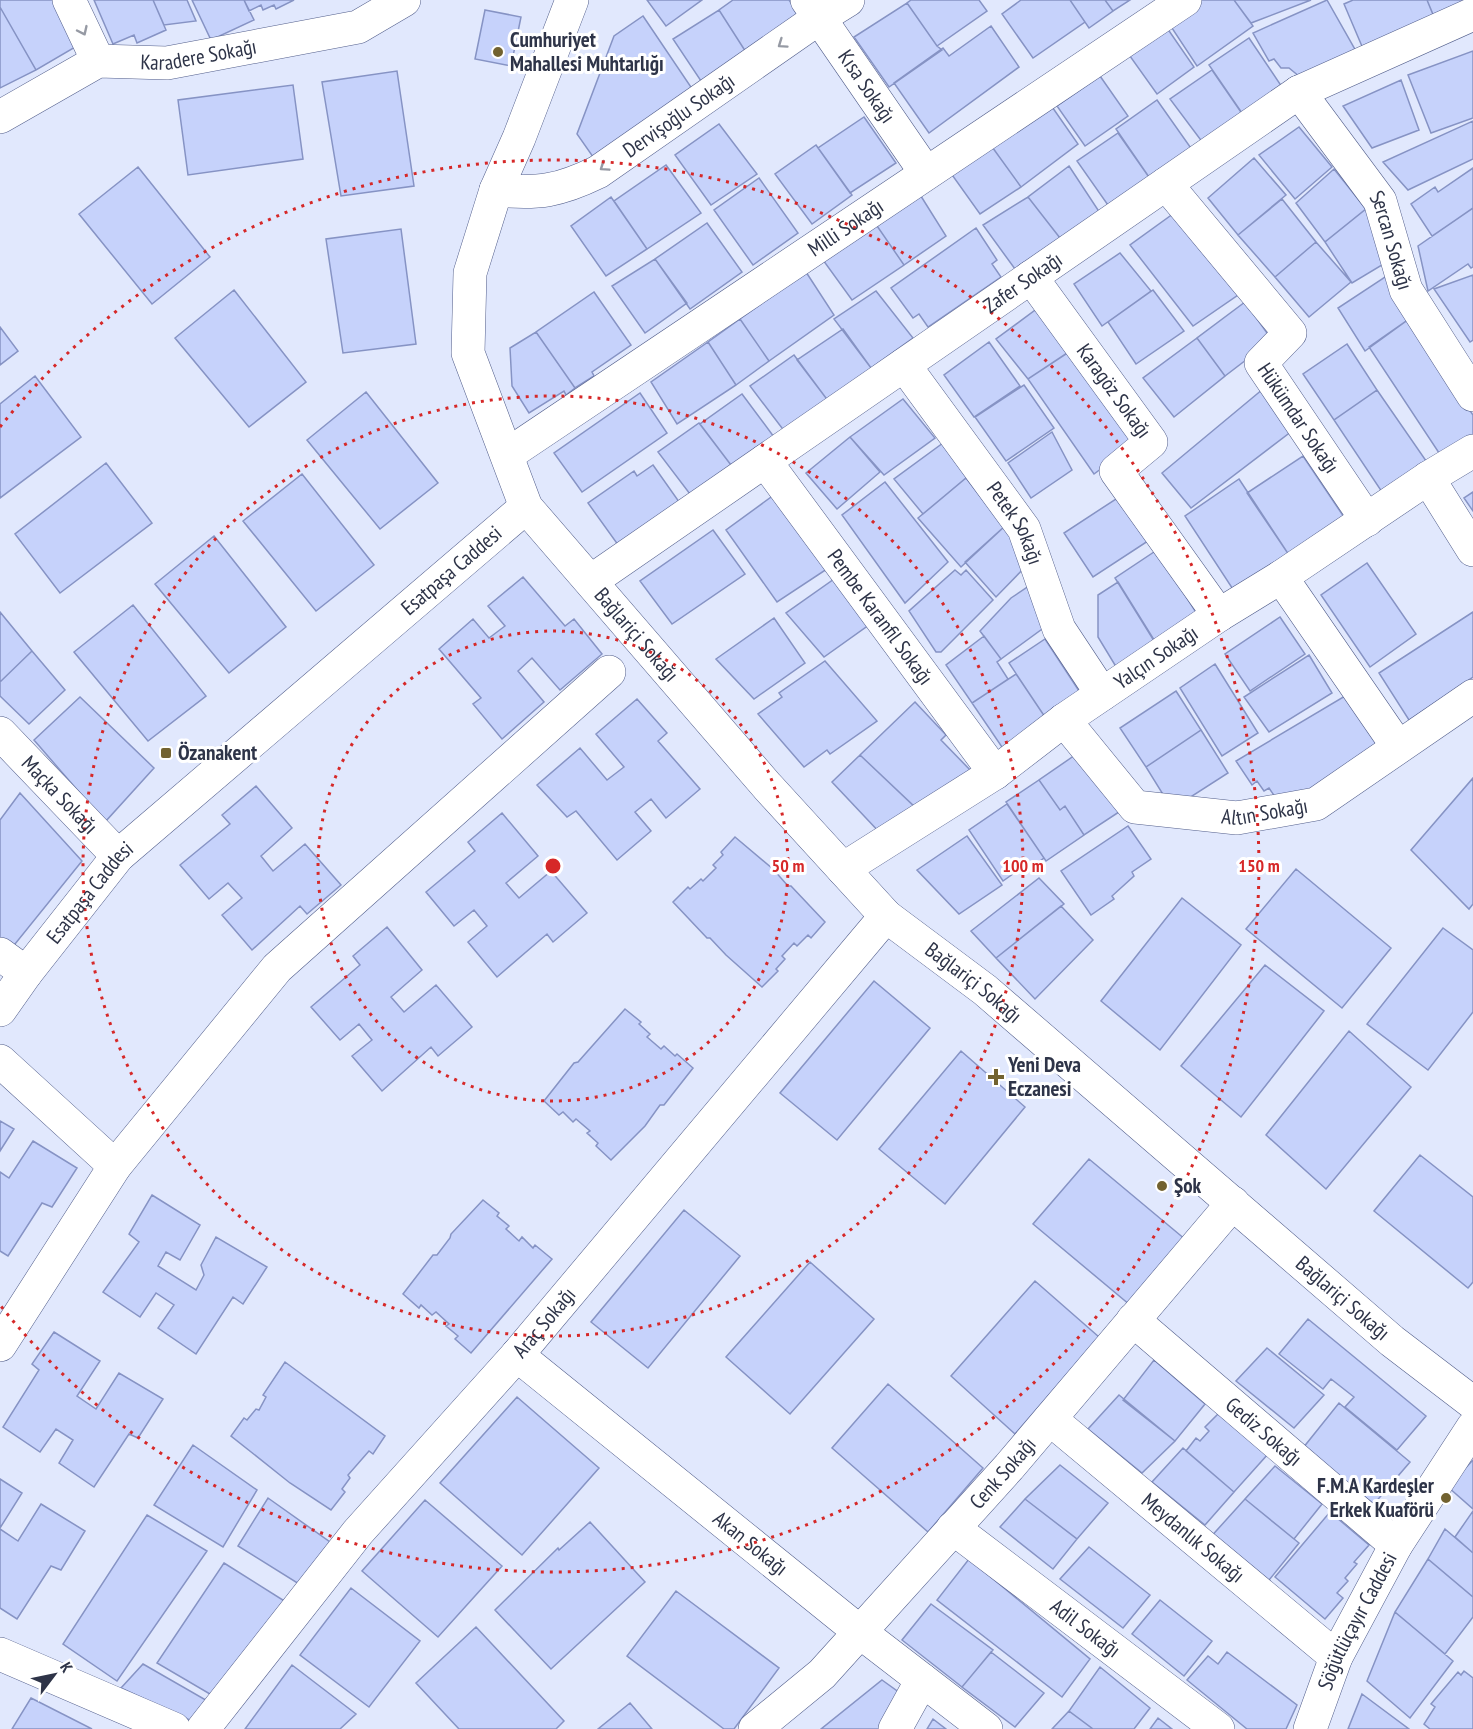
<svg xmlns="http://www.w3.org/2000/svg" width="1473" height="1729" viewBox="0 0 1473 1729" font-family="'PT Sans Narrow',sans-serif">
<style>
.building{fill:#c6d2fb;stroke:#8693c4;stroke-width:1.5}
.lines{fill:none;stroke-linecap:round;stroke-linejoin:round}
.street-casing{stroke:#525e8b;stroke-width:34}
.secondary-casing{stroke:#525e8b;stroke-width:34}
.street{stroke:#fff;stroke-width:33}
.secondary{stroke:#fff;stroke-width:33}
.oneway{stroke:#969aa4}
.ring{fill:none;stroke:#d62828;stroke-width:3;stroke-dasharray:3 6}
.poi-dot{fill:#726230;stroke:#fff;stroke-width:2}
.labels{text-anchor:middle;stroke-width:6;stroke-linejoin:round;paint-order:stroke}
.poi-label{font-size:21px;font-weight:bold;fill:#2e3448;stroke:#fff;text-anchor:start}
.street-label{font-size:21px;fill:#2e3448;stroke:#fff}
.centre{fill:#d62828;stroke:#fff;stroke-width:3}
.ring-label{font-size:18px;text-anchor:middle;font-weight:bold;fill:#d62828;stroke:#fff;stroke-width:6;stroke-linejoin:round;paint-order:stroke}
</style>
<rect width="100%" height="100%" fill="#e1e8fd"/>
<path class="building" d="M0,0H53L77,46L36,70L0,7Z
M94,0H153L166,30L137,43L134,35L113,44Z
M153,0H187L196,21L164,25Z
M192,0H244L254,20L211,40Z
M244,0H294L276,9L274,5L263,10L261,5L249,11Z
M647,0H702L666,26Z
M733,0H789L804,22L751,60L719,10Z
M911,0H979L987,11L937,46L907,3Z
M1021,0H1070L1085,22L1033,58L1002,14Z
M1070,0H1105L1113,11L1089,28Z
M1105,0H1130L1113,11Z
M1192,0H1234L1253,26L1197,66L1166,19Z
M1234,0H1311L1251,23Z
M1327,0L1357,53L1300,77L1289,68H1281L1274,59L1269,61L1253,33Z
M1353,0H1427L1435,19L1364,51L1344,4Z
M1427,0H1473L1436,22Z
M907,3L937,46L942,50L889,87L854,37Z
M0,7L36,70L0,88Z
M485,10L521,17L511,66L475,59Z
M719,10L751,60L707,90L673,39Z
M643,16L697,96L598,164L577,134L614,36Z
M1165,25L1194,67L1157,94L1127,52Z
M991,26L1019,67L929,133L894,83L943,48L949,56Z
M1249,38L1284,90L1244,116L1209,65Z
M1473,51V118L1431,133L1408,75Z
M1212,70L1243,115L1203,143L1170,99Z
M397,71L414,186L341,196L322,82Z
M1100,76L1128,116L1085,146L1057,106Z
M1401,80L1419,130L1372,148L1343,106Z
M293,85L303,159L188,175L178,100Z
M1157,100L1193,151L1151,180L1116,129Z
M1048,101L1078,144L1021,187L990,144Z
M864,117L896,163L850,193L818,148Z
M1473,121V159L1408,190L1383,162Z
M719,124L757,174L711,205L675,155Z
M1299,127L1332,167L1295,199L1259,155Z
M1118,133L1151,180L1110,208L1077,161Z
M990,144L1021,187L980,214L950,172Z
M816,145L852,195L812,224L775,174Z
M1254,158L1286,195L1238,235L1208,198Z
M666,165L701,213L647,249L614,201Z
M1069,166L1100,213L1060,238L1028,197Z
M138,167L210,257L152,304L79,214Z
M1473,168V208L1432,236L1411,204L1435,187L1438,192Z
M1334,169L1366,209L1325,242L1296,203Z
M759,178L798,233L753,265L714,210Z
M919,193L946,236L904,265L875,223Z
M611,197L647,249L606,276L571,226Z
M1028,197L1060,238L1015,269L983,225Z
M1282,199L1316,242L1275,277L1238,235Z
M1473,208V267L1471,268L1468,264L1428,291L1418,246Z
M1366,209L1392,259L1352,283L1325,242Z
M1177,211L1238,295L1193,326L1130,245Z
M707,223L742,272L690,309L655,259Z
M875,223L904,265L852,300L823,260Z
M976,228L997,260L992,264L1001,277L928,327L919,314L913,318L891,288Z
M401,229L416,344L343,353L326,239Z
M1316,242L1351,282L1309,317L1275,277Z
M1120,253L1151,291L1102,326L1074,284Z
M655,259L687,303L645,333L612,286Z
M806,272L834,315L769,361L740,319Z
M1388,275L1409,319L1365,351L1338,308Z
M1473,275V340L1470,342L1434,289Z
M234,290L306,382L249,427L175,338Z
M1153,290L1184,331L1136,364L1108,322Z
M876,291L913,338L871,368L834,319Z
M594,292L631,345L592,372L594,376L575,388L536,332Z
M1245,302L1272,340L1225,376L1197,338Z
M1042,305L1078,346L1028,379L996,339Z
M740,319L769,361L736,385L708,342Z
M1409,319L1473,415V439L1443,459L1369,347Z
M0,327L18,351L0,365Z
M843,329L874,372L829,402L797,360Z
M536,332L575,388L566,395L564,391L529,413L512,386L510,348Z
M1197,338L1225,376L1174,417L1143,378Z
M708,342L736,385L677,424L651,382Z
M989,342L1020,386L974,417L944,375Z
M1347,344L1377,390L1334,420L1303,374Z
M1073,349L1137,442L1094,474L1028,379Z
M794,355L829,402L785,432L750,386Z
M35,376L81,437L0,498V404Z
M1024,385L1054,428L1006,461L975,417Z
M1263,389L1296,428L1191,508L1162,473Z
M1377,390L1431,468L1386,498L1334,420Z
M366,392L438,483L380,529L307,440Z
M640,393L667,433L582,492L554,453Z
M742,394L777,441L734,469L700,424Z
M903,399L935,438L884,475L850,437Z
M699,423L734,469L693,498L658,452Z
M1052,432L1072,470L1031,498L1008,463Z
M850,437L880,472L837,509L806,473Z
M943,443L967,477L923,514L894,479Z
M1303,456L1348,523L1293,561L1247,493Z
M106,463L152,523L60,593L15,534Z
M653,465L682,506L621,549L588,503L634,471L637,476Z
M302,474L374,565L316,611L243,521Z
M966,478L1004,527L961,567L918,518Z
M1239,479L1293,561L1238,597L1185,516Z
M885,482L948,562L905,603L842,515Z
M778,492L830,567L777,602L726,530Z
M1473,492V511L1464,498Z
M1119,497L1148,541L1093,577L1064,533Z
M1004,527L1029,563L996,597L965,562Z
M713,530L745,574L672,624L640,581Z
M214,536L286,627L229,673L155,584Z
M1157,550L1202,622L1159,649L1115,578Z
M1367,563L1416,634L1370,667L1321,595Z
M955,570L961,575L966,570L993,600L941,652H936L909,611Z
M523,577L565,626L574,619L602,654L560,690L532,658L518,671L544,702L502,739L473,704L481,698L439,649L473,619L489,638L505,626L488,606Z
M837,577L873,622L824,657L786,613Z
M1035,582L1049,624L1001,659L980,631L1011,598Z
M1118,582L1161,651L1121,675L1098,637V595Z
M133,605L206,696L148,741L74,652Z
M0,612L32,651L0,682Z
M1473,612V677L1409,720L1379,673Z
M1280,617L1305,654L1250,691L1225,654Z
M774,618L805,663L754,699L716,659Z
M984,636L1001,659L997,662L1008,679L972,703L946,665Z
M1045,639L1085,700L1049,723L1009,663Z
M32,651L65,690L29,724L0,696V682Z
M1309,655L1332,693L1269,732L1244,697Z
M825,661L877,721L830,754L827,750L804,767L758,714L782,697L779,693Z
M1215,664L1258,733L1222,756L1180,688Z
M1016,674L1049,723L1006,753L972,703Z
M1176,691L1201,730L1146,767L1120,728Z
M1345,696L1381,749L1282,807L1269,788L1264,791L1257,781L1252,785L1236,761Z
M80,697L154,768L105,822L34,740Z
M637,699L667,733L658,741L700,789L666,818L651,799L635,812L651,831L617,860L576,811L567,817L537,785L580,748L607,780L624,767L596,734Z
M915,702L946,735L941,740L972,772L917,809L860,755Z
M1201,730L1228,773L1172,809L1146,767Z
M1078,753L1119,812L1084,835L1065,806L1060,810L1039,780Z
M860,755L917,809L882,835L832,782Z
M1473,778V904L1469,909L1411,850Z
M1039,780L1060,810L1065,806L1084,835L1046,861L1006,802Z
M256,786L292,828L261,856L273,871L305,844L341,885L307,914L300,906L252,950L222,915L242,898L228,883L209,899L180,865L230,824L222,815Z
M20,793L82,861L11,949L0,940V820Z
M1007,804L1044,858L1033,866L1030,862L1003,881L969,830Z
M502,813L538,856L506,883L519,898L551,871L587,913L553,942L547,934L497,977L468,942L487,926L474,910L454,926L426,892L475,851L468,842Z
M1128,826L1151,859L1132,872L1134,876L1112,896L1114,899L1091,915L1061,871Z
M967,836L1002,885L959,914L917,870Z
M735,837L773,869L788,886H791L825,922L811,938L808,935L797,946L794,943L782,956L785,959L776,969L778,971L762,987L726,955L710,938H707L673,902L688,887L690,889L701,879L703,881L716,868L713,865L723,855L721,852Z
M1296,869L1391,948L1342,1008L1246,929Z
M1039,878L1064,904L996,958L971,931Z
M1182,898L1241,945L1160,1050L1101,1001Z
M1061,906L1093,940L1035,999L996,958Z
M387,927L422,970L391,997L404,1012L436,985L472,1027L438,1056L431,1047L382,1091L352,1056L372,1040L359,1024L340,1040L311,1007L360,965L353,956Z
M1443,928L1473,950V1012L1428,1070L1367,1024Z
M1265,965L1324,1011L1241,1117L1181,1066Z
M874,981L930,1028L837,1140L780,1093Z
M625,1009L641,1022L639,1024L650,1034L647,1037L661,1049L664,1046L675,1056L677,1054L693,1068L664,1105H660L645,1126L611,1160L596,1146L598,1143L587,1133L590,1131L576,1119L573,1122L563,1112L559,1115L544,1101L574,1063L578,1062Z
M1349,1031L1411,1087L1326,1189L1266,1135Z
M961,1051L1025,1107L945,1204L879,1149Z
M0,1121L14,1129L0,1151Z
M33,1141L77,1168L52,1207L42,1203L8,1256L0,1251V1172L9,1178Z
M1420,1155L1473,1197V1282L1468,1288L1374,1211Z
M1089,1159L1186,1240L1130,1305L1033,1224Z
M152,1195L200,1225L180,1260L166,1252L158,1266L196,1290L204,1275L201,1265L216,1237L267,1267L243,1304L233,1297L196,1354L158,1328L174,1305L156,1293L140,1317L103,1292L139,1242L129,1234Z
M483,1200L499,1213L497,1216L509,1226L506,1229L519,1241L522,1237L533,1248L535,1245L552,1259L471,1353L455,1339L458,1336L446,1326L449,1324L436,1312L432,1315L421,1305L419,1308L403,1294L433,1255H437L450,1238L451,1234Z
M684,1210L740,1256L648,1368L591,1322Z
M810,1262L874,1319L790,1414L726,1357Z
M1035,1281L1099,1337L1015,1434L951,1376Z
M1308,1319L1426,1416L1397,1450L1345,1407L1354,1397L1331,1379L1323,1389L1279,1354Z
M54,1332L100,1361L77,1396L96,1409L119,1373L163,1399L138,1438L129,1434L94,1487L59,1463L73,1440L56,1429L40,1452L3,1427L39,1370L32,1364Z
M1267,1348L1324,1395L1294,1428L1236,1381Z
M1154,1360L1205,1404L1175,1441L1123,1400Z
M285,1362L385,1436L373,1454L369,1451L348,1475L350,1478L342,1489L345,1492L331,1510L290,1483L231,1436L244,1418L247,1420L256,1409L259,1410L266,1397L263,1395Z
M888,1384L983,1468L928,1532L832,1448Z
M1119,1395L1175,1441L1142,1473L1088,1429Z
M517,1397L599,1468L522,1555L440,1483Z
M1339,1403L1410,1462L1374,1504L1303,1448Z
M1218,1414L1268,1454L1234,1492L1186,1451L1196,1438L1200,1441L1209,1431L1205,1427Z
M193,1445L257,1490L223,1547L154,1505Z
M1183,1448L1234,1492L1205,1525L1152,1482Z
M1473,1460V1509L1448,1487Z
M1060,1465L1108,1503L1077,1539L1025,1499Z
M1275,1466L1322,1504L1294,1539L1245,1499Z
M0,1479L22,1493L0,1528Z
M268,1498L330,1542L299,1584L238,1546Z
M1025,1499L1077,1539L1053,1569L1000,1527Z
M1245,1499L1299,1543L1265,1585L1208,1540Z
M425,1500L502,1566L438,1637L362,1571Z
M41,1504L85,1531L61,1570L51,1566L17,1619L0,1608V1529L18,1541Z
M1473,1511V1553L1455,1537Z
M1330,1512L1369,1545L1354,1562L1357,1564L1345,1578L1348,1581L1337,1593L1343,1598L1325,1619L1275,1577Z
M147,1515L207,1551L117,1681L63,1644Z
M590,1522L645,1582L551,1669L495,1610L558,1548L559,1550Z
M1445,1529L1473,1553V1597L1428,1559Z
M1089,1547L1150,1595L1123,1628L1060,1579Z
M969,1559L1090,1659L1062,1697L937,1600Z
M1428,1559L1473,1597V1617L1445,1654L1395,1612Z
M224,1563L286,1602L215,1697L157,1663Z
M351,1588L420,1641L369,1707L300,1655Z
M676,1591L779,1668L734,1729H724L627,1656Z
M1160,1600L1212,1641L1184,1676L1132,1634Z
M931,1604L993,1650L962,1687L902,1640Z
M1395,1612L1453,1661L1410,1718L1367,1681Z
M476,1627L564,1721L556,1729H459L416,1683Z
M991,1652L1044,1693L1015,1727L962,1687Z
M1227,1652L1297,1705L1286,1729H1247L1187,1680L1208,1656L1218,1664Z
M143,1664L211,1703L198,1724L121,1688Z
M292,1665L356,1714L340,1729H245Z
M1100,1667L1150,1708L1134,1729H1093L1069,1711Z
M1464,1671L1473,1678V1729H1430L1424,1724L1435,1707L1431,1704L1458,1672L1461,1675Z
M882,1680L900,1693L881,1729H821Z
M1362,1694L1409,1729H1348Z
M31,1698L92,1729H12Z
M630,1703L652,1729H598Z
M1069,1711L1093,1729H1052Z
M1158,1718L1172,1729H1150Z
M933,1719L946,1729H927Z"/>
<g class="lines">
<defs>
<g id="street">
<path d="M69,0L98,61"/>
<path id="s1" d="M807,0L926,173"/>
<path id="s2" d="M1299,92L1380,201L1406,290L1473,395"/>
<path id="s3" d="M0,117L98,61L167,63L358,27L404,0"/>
<path id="s4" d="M1166,184L1290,333L1261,363L1367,520"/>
<path id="s5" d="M496,190C539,194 559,191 598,172L819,18L848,0"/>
<path id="s6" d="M1031,277L1151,442L1116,471L1219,615"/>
<path id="s7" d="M904,365L1024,529L1059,629L1102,694"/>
<path id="s8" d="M507,455L1185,0"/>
<path id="s9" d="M765,461L995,773"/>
<path d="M1428,478L1473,550"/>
<path d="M1281,577L1398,747"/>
<path id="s10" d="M591,581L1299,92L1473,14"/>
<path id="s11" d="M1064,720L1135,807L1237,818L1316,804L1473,696"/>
<path id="s12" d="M0,733L118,856"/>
<path id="s13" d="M843,869L995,773L1064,720L1219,615L1281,577L1428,478L1473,451"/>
<path d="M0,954L26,973"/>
<path d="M0,1061L115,1166"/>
<path id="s14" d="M1133,1320L1396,1545"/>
<path d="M0,1345L115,1166L277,968L609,672"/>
<path id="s15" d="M517,1355L860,1632L986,1729"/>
<path id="s16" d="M1050,1419L1336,1657"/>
<path id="s17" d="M953,1528L1218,1729"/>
<path d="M0,1654L174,1729"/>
<path id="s18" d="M203,1729L358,1532L517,1355L886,916"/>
<path id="s19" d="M755,1729L822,1674L1009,1467L1233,1203"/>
<path d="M895,1729L922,1680"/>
</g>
<g id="secondary">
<path id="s20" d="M572,0L519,138L496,190L470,273L468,353L526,507L767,786L886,916L985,990L1392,1341L1473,1403"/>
<path id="s21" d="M0,1010L26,973L118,856L526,507"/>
<path id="s22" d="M1310,1729L1336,1657L1396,1545L1473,1427"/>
</g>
</defs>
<use href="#street" class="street-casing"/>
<use href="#secondary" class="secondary-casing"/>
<use href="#street" class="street"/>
<use href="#secondary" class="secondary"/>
</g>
<defs><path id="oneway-chevron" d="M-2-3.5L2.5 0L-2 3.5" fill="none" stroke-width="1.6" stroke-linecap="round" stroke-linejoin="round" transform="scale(1.5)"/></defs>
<g class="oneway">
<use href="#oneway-chevron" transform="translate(83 31) rotate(65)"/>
<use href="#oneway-chevron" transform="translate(782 44) rotate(145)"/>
<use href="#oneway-chevron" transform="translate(604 167) rotate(146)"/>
</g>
<g class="ring">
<circle cx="553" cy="866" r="235"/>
<circle cx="553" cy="866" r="470"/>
<path d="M0 427A706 706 0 1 1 0 1305"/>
</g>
<g class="poi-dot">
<circle cx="498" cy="52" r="6"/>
<rect x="160" y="747" width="12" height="12" rx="3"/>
<path d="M993 1068h6v6h6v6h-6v6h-6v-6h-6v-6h6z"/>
<circle cx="1162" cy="1186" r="6"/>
<circle cx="1446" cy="1498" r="6"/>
</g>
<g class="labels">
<g class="poi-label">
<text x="510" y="47">Cumhuriyet<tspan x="510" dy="24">Mahallesi Muhtarlığı</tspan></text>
<text x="178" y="760">Özanakent</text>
<text x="1008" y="1072">Yeni Deva<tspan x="1008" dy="24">Eczanesi</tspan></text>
<text x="1174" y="1193">Şok</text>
<text x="1434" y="1493" text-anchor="end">F.M.A Kardeşler<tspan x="1434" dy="24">Erkek Kuaförü</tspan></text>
</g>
<g class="street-label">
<text dy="7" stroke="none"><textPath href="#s3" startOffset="214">Karadere Sokağı</textPath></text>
<text dy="7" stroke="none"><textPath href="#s1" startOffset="105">Kısa Sokağı</textPath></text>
<text dy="7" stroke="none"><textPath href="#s5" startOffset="204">Dervişoğlu Sokağı</textPath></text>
<text dy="7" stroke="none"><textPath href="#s8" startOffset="408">Milli Sokağı</textPath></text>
<text dy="7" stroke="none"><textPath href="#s2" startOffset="177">Sercan Sokağı</textPath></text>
<text dy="7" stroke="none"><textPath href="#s10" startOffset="525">Zafer Sokağı</textPath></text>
<text dy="7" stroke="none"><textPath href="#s6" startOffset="141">Karagöz Sokağı</textPath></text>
<text dy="7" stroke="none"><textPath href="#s4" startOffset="302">Hükümdar Sokağı</textPath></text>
<text dy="7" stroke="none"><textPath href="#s7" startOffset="194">Petek Sokağı</textPath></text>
<text dy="7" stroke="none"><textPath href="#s21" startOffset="633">Esatpaşa Caddesi</textPath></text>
<text dy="7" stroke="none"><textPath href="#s9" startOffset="194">Pembe Karanfil Sokağı</textPath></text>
<text dy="7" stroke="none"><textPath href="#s20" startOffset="705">Bağlariçi Sokağı</textPath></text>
<text dy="7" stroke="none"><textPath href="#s13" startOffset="378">Yalçın Sokağı</textPath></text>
<text dy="7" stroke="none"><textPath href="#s12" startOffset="86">Maçka Sokağı</textPath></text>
<text dy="7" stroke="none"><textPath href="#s11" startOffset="243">Altın Sokağı</textPath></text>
<text dy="7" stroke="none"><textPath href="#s21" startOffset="148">Esatpaşa Caddesi</textPath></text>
<text dy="7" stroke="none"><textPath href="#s20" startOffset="1191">Bağlariçi Sokağı</textPath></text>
<text dy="7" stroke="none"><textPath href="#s20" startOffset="1677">Bağlariçi Sokağı</textPath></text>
<text dy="7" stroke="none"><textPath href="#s18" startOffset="531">Araç Sokağı</textPath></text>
<text dy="7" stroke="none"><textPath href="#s14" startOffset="172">Gediz Sokağı</textPath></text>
<text dy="7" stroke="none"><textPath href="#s19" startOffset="357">Cenk Sokağı</textPath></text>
<text dy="7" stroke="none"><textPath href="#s16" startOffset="186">Meydanlık Sokağı</textPath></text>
<text dy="7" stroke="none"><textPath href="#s15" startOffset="300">Akan Sokağı</textPath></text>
<text dy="7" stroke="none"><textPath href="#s22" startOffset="118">Söğütlüçayır Caddesi</textPath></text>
<text dy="7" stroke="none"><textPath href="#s17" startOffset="166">Adil Sokağı</textPath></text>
</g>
</g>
<circle cx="553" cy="866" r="9" class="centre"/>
<g class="ring-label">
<text x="788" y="872">50 m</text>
<text x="1023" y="872">100 m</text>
<text x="1259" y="872">150 m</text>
</g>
<g transform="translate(54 1675) rotate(58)" stroke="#ffffff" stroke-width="4.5" paint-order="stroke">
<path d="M0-4.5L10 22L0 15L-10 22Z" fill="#2e3448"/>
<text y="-9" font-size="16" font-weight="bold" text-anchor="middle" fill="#2e3448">K</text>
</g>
</svg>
